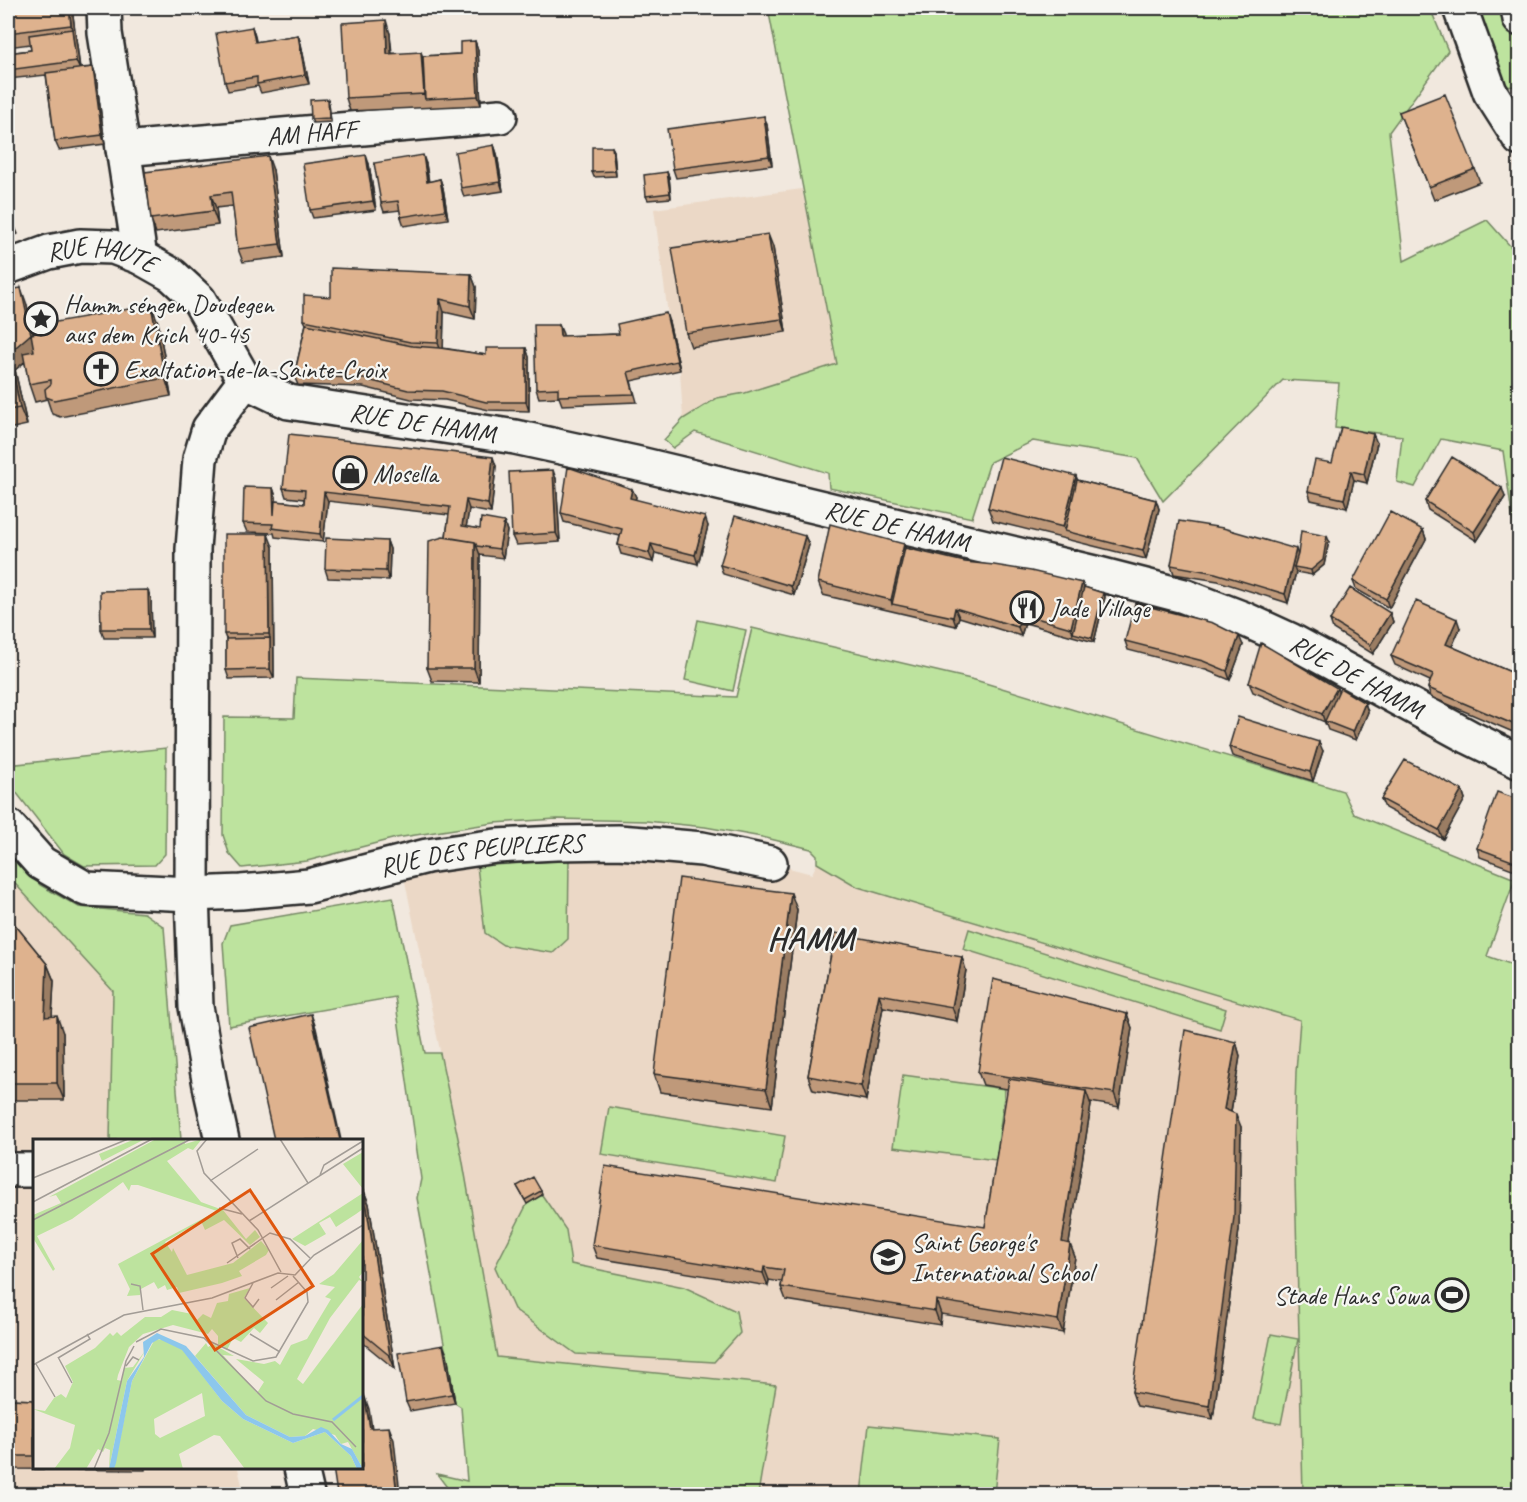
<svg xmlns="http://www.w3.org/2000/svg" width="1527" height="1502" viewBox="0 0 1527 1502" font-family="Caveat,sans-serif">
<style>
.built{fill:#ebd8c6}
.green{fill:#bde39e;stroke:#748764;stroke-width:1.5}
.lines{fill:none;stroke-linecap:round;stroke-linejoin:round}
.street-casing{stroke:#2b2b2b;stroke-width:38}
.secondary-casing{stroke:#2b2b2b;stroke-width:38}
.street{stroke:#f6f6f2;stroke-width:33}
.secondary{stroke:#f6f6f2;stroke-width:33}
.wall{fill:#bf997a;stroke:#2b2b2b;stroke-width:1.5}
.shaded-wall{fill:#9b7d63;stroke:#2b2b2b;stroke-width:1.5}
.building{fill:#deb28e;stroke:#2b2b2b;stroke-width:1.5}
.labels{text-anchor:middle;stroke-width:4.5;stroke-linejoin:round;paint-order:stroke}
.street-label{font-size:26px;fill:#2b2b2b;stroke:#f6f6f2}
.poi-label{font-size:26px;fill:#2b2b2b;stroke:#f6f6f2;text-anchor:start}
.district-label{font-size:32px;font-weight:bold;letter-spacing:1.5px;fill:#2b2b2b;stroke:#f6f6f2}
.inset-river{fill:none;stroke:#8cc7ec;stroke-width:3}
.inset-road{fill:none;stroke:#a29c96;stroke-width:1.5}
.view{fill:#df570e;fill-opacity:0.15;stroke:#df570e;stroke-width:3}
.inset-edge{fill:none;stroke:#2b2b2b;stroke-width:3}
</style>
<rect width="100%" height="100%" fill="#f1e8de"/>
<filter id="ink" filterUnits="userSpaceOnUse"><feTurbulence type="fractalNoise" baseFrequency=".0167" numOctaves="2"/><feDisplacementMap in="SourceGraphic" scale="12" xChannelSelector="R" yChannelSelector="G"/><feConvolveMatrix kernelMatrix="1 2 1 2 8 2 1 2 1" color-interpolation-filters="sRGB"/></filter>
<g filter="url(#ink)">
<path class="built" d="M802,189L837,364L745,393L717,398L683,419L680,370L669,322L654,209Z
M496,846L770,863L812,874L817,863L858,887L1300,1020L1296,1072L1294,1140L1303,1494H758L776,1385L497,1357L462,1157L401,862Z
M8,876L113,991L110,1140H34V1468H238L244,1494H8Z"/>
<path class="green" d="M117,8H210V15L116,11Z
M768,8H1430L1448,51L1389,132L1404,261L1487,220L1519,256V560L1518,558L1503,451L1441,439L1415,487L1397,482L1402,436L1335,428L1339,383L1283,380L1163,501L1137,458L1033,441L990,462L972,518L829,488L828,473L695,432L673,448L664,440L683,419L717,398L745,393L837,364Z
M1471,8H1519V86L1500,87Z
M698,620L746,630L733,691L685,680Z
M752,628L975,680L1343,791L1354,814L1515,879L1487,956L1519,967V1494H1303L1294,1140L1296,1072L1300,1020L858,887L817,863V855L811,849L762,837L705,827L646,821L557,819L494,823L396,838L307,861L242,868L229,853L223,835L224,717L294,718L296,678L736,697Z
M166,748L165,854L155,865L84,866L64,854L12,787L8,765Z
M8,848L40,885L79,907L144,913L164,927L181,1140H110L113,991L8,876Z
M569,860L568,939L553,953L503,945L485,933L477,866Z
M393,897L425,1053H440L462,1157L497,1357L776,1385L758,1494H452L437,1474L467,1481L461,1407L455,1403L417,1198L421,1179L395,997L229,1026L223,943L230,925Z
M969,929L1226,1009L1220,1029L963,949Z
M903,1075L1005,1089L996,1160L893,1147Z
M609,1107L785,1136L777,1183L601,1154Z
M542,1195L566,1230L571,1264L684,1287L736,1311L740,1333L714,1362L576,1354L514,1309L495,1267L527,1204Z
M1271,1334L1298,1339L1281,1424L1254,1419Z
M869,1425L1000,1439L994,1494H861Z"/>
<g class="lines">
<defs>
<g id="street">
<path d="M104,8L105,33L140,257"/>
<path d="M1460,8L1490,92L1520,139"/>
<path d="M1518,8L1520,19"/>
<path id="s1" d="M123,149L500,116"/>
<path id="s2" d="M8,826L41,863L86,889L170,893L192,894L241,892L309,886L427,856L496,846L556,843L618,842L644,844L702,849L770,863"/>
<path d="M8,1170H34"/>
</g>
<g id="secondary">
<path id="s3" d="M8,267L49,252L80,246L113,247L140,257L172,275L199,300L245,381"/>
<path id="s4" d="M245,381L289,402L515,437L635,463L1099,574L1184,596L1244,619L1290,640L1469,737L1520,762"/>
<path d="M222,1140L211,1091L196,1007L192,894L193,549L200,459L209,429L245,381"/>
<path d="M301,1468L307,1494"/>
</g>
</defs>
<use href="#street" class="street-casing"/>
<use href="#secondary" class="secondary-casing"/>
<use href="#street" class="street"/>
<use href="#secondary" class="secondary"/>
</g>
<path class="wall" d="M8,8H72L80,68L93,67L96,76L105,144L59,150L55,141L46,75L8,79V53L31,50L30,44L8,47Z
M252,27L256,42L298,35L301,44L309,84L261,93L258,86L228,91L225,82Z
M390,34L392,53L423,56L460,54L475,41L478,50L481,105L350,111L346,98Z
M329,104L331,122L313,123L311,119Z
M1399,112L1475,169L1480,182L1434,200Z
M764,116L767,125L772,165L676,178L673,169Z
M494,145L497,154L503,191L464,197L461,188Z
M612,147L614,151L616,176L594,177L592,172Z
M369,164L376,210L313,218L310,210Z
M426,164L429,182L440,179L443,188L448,219L404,226L401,217L400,210L384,212L381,203Z
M273,170L284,257L243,262L238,249L233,206L216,208L218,225L156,233L151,219Z
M667,172L669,177L671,198L648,200L646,196Z
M8,215L14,225L18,234L8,239Z
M773,247L786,332L691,347L686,333Z
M471,274L476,287L475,319L444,312L443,348L486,355L526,348L529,357V411L489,410L445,400L411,399L363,387L298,385L294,376L306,324L304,320L331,297Z
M8,290L27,305L33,333L158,322L171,396L60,417L52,414L47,399L35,402L29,384L25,362L15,370L27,425L8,429Z
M669,322L680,370L631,381L637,402L562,405L559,397L539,398L536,389L559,325L563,336L619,334Z
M1377,443L1367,483L1354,480L1347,508L1311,500L1308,491L1332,463Z
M496,466L491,513L469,509L466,527L480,529L504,522L507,531L503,558L480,555L479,682L432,681L427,668L449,515L328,501L323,542L275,537L274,533L247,532L243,523L273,488L276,497V501L304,504V499L286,497L283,488Z
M1076,476L1077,480L1156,500L1159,509L1146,559L993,521L988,508Z
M556,479L560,542L516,545L512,536Z
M632,489L636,497L635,500L708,526L698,564L655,553L653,562L621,554L618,545L620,536L564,522L561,513Z
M1505,497L1477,541L1428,510L1425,501Z
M1423,530L1426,539L1389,608L1356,589L1353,581Z
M805,536L809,545L794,595L723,574L720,565Z
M387,541L390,549L389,580L328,578L325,569Z
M1329,541L1324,565L1312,575L1296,572L1288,603L1218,581L1174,574L1171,565L1298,554Z
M904,544L905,548L965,562L1082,583L1084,587L1103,593L1105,597L1094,642L1025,623L1021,636L959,617L956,626L823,595L818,582Z
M273,547L274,678L229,679L226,670V639L224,634Z
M151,599L152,638H104L101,629Z
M1390,613L1393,622L1373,654L1333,629L1330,620Z
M1460,628L1452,647L1520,676V735L1431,697L1428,688L1430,681L1395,665L1391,656Z
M1125,641L1243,645L1230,680L1206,670L1128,650Z
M1249,683L1338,692L1365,703L1368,712L1356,740L1328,730L1325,722L1253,692Z
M1229,747L1323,751L1313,781L1232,756Z
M1462,790L1465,799L1443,839L1385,808L1381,799Z
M1520,800V872L1480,857L1477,848Z
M797,910L772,1107L660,1092L654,1074Z
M8,916L47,964L54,981L52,1016L63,1033L64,1100H8Z
M835,933L966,970L957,1021L883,1007L866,1100L813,1090L808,1076Z
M1127,1014L1132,1028L1119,1107L1090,1102L1091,1105L1069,1243L1075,1257L1063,1333L941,1314L940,1325L786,1300L781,1287L782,1282L769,1280L768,1286L597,1258L592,1245L985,1227L1008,1089L983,1085L978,1072Z
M1236,1042L1240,1056L1231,1112L1241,1127L1239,1230L1213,1419L1137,1406L1132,1392Z
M517,1186L541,1191L542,1195L527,1204Z
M364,1191L369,1204L395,1369L362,1342V1192Z
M447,1354L455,1403L410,1411L406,1402Z
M8,1399L34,1400V1467H145V1470L8,1469Z"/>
<path class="shaded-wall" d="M69,8H72L80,70L76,61Z
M386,20L390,34L392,67L387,54Z
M252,27L255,36L258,51L255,42Z
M298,35L301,44L309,84L305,75Z
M475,41L478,50L481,105L478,96Z
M421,52L426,65L425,99L424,94Z
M93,67L96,76L105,144L102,135Z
M328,99L329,104L331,122L329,118Z
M764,116L767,125L772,165L769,156Z
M494,145L497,154L503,191L500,182Z
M612,147L614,151L616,176L615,171Z
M366,155L369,164L376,210L373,201Z
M423,155L426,164L430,191L427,182Z
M268,156L273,170L284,257L280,244Z
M667,172L669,177L671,198L670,193Z
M440,179L443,188L448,219L445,210Z
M211,195L216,208L218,225L213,211Z
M768,234L773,247L786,332L782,319Z
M471,274L476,287L475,319L470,306Z
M21,288L27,305L37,351L15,370L27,425L20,408L9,353Z
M440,299L444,312L443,357L438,343Z
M151,305L158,322L171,396L165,378Z
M666,313L669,322L680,370L677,361Z
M559,325L563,334V345L560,336Z
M526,348L529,357V411L526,402Z
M1373,434L1377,443L1367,483L1364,474Z
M493,457L496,466L491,513L488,504Z
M553,470L556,479L560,542L556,533Z
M1351,471L1354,480L1347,508L1344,499Z
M1076,476L1081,489L1065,531L1063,527Z
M273,488L276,497L277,524L274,515Z
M1502,488L1505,497L1477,541L1474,532Z
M632,489L636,497L633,507L630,498Z
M324,492L328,501L323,542L320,534Z
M466,500L469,509L465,535L462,526Z
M1156,500L1159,509L1146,559L1143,551Z
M705,517L708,526L698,564L695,555Z
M504,522L507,531L503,558L499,549Z
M1423,530L1426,539L1389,608L1386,599Z
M268,534L273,547L274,678L270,669V638L269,634Z
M805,536L809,545L794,595L791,586Z
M1327,536L1329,541L1324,565L1312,575L1311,570Z
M387,541L390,549L389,580L386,571Z
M475,542L480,555L479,682L474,668Z
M651,544L655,553L653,562L649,553Z
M904,544L909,557L892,604L891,600Z
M1296,549L1299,558L1294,567L1296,572L1288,603L1285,594Z
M1082,583L1086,592L1073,633L1071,628Z
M148,590L151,599L152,638L149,629Z
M1103,593L1105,597L1094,642L1092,638Z
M955,608L959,617L956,626L953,617Z
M1390,613L1393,622L1373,654L1370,645Z
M1022,614L1025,623L1021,636L1018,627Z
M1457,619L1460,628L1449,653L1446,644Z
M1239,636L1243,645L1230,680L1227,671Z
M1337,688L1340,696L1325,723L1322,714Z
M1365,703L1368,712L1356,740L1353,732Z
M1319,742L1323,751L1313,781L1310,772Z
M1462,790L1465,799L1443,839L1439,830Z
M791,893L797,910L772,1107L766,1089Z
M962,957L966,970L957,1021L952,1007Z
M47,964L54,981L51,1034L45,1017Z
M879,994L883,1007L866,1100L861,1086Z
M311,1014L316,1028L341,1140H340Z
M1127,1014L1132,1028L1119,1107L1114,1093Z
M57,1016L63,1033L64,1100L57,1083Z
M1236,1042L1240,1056L1229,1123L1224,1109Z
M1086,1091L1091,1105L1067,1256L1062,1242Z
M1236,1114L1241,1127L1239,1230L1213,1419L1209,1406Z
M364,1191L369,1204L395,1369L390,1356Z
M1070,1244L1075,1257L1063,1333L1058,1320Z
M764,1267L769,1280L768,1286L763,1273Z
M936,1300L941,1314L940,1325L935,1311Z
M443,1345L447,1354L455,1403L452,1394Z
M364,1395L369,1409L374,1441L370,1428Z
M389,1427L394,1440L400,1494H397Z"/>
<path class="building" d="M8,8H69L71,25L8,33Z
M386,20L387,54L421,52L424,94L346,98L342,23Z
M252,27L255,42L298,35L305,75L257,84V77L225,82L216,33Z
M72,29L76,61L8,70V53L31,50L29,35Z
M475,41L478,96L425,99L423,56L460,54V42Z
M93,67L102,135L55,141L46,73Z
M1445,94L1475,169L1429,187L1399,112Z
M328,99L329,118L311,119L310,100Z
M764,116L769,156L673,169L667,129Z
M494,145L500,182L461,188L455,152Z
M592,147H612L615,171L592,172Z
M366,155L373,201L310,210L303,164Z
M423,155L427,182L440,179L445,210L401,217L398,201L381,203L374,163Z
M268,156L280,244L238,249L231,192L211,195L213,211L151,219L145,172Z
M667,172L670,193L646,196L644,175Z
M8,215L14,225L8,229Z
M768,234L782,319L686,333L672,248Z
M331,268L471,274L470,306L440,299L438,343L410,342L304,320V295L331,297Z
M21,288L31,334L51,330L50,323L151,305L165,378L54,400L46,397L45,389L51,384V380L29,384L23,353L34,351L31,334L9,353L20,408L8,410V290Z
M666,313L677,361L628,372L634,394L558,396V388L536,389L534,325H559L560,336L619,334L617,324Z
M306,324L412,346L440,348L486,355V348H526V402H486L442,391L408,390L360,378L294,376Z
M1341,427L1373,434L1364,474L1351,471L1344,499L1308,491L1315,460L1332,463Z
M289,434L493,457L488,504L466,500L462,526L480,529L481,518L504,522L499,549L477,546L475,542L446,537L450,507L324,492L320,534L272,528L273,524L243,523L244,487L273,488L274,515L275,501L304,504L305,490L283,488Z
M1001,457L1076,476L1063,527L988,508Z
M1452,457L1502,488L1474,532L1425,501Z
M568,467L632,489L630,498L705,517L695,555L651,544L649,553L618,545L622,529L561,513Z
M553,470L556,533L512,536L509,472Z
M1077,480L1156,500L1143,551L1065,531Z
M1390,512L1423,530L1386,599L1353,581Z
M735,516L805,536L791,586L720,565Z
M1179,521L1223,528L1296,549L1285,594L1215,573L1171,565Z
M830,524L904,544L891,600L818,582Z
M1301,531L1327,536L1323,560L1311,570L1294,567L1298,554Z
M224,534H268L269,634H224Z
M443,537L475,542L474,668H427L429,541Z
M326,538L387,541L386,571L325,569Z
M905,548L965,562L994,565L1031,571L1082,583L1071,628L1022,614L1018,627L955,608L953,617L892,604Z
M1084,587L1103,593L1092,638L1073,633Z
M1350,588L1390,613L1370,645L1330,620Z
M148,590L149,629H101L100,591Z
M1416,601L1457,619L1446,644L1520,676V727L1428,688L1433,674L1391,656Z
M1135,603L1213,623L1239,636L1227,671L1203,661L1125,641Z
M270,638V669L226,670V639Z
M1261,643L1337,688L1322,714L1249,683Z
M1340,688L1365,703L1353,732L1325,721Z
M1238,717L1319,742L1310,772L1229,747Z
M1405,760L1462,790L1439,830L1381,799Z
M1497,792L1520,800V864L1477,848Z
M679,878L791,893L766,1089L654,1074Z
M8,916L47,964L45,1017L57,1016V1083H8Z
M835,933L962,957L952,1007L879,994L861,1086L808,1076Z
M993,979L1127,1014L1114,1093L978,1072Z
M311,1014L340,1140H274L249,1028Z
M1185,1030L1236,1042L1224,1109L1236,1114L1234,1217L1209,1406L1132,1392Z
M1009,1079L1086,1091L1062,1242L1070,1244L1058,1320L936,1300L935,1311L781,1287L784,1270L764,1267L763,1273L592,1245L605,1166L985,1227Z
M533,1177L541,1191L525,1200L517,1186Z
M364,1191L390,1356L362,1333V1192Z
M443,1345L452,1394L406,1402L398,1353Z
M364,1395L370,1428L389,1427L397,1494H337L333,1467H362V1396Z
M8,1399L34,1400V1456H8Z"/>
</g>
<defs>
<symbol id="sight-ring" viewBox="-11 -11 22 22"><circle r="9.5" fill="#f6f6f2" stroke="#2b2b2b" stroke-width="1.5"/><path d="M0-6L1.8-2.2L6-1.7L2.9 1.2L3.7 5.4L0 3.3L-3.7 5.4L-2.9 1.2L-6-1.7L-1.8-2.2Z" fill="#2b2b2b"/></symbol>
<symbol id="church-ring" viewBox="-11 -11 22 22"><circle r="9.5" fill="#f6f6f2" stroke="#2b2b2b" stroke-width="1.5"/><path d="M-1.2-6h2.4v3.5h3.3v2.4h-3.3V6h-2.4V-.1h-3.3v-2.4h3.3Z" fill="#2b2b2b"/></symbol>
<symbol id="shop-ring" viewBox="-11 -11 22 22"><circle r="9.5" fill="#f6f6f2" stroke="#2b2b2b" stroke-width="1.5"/><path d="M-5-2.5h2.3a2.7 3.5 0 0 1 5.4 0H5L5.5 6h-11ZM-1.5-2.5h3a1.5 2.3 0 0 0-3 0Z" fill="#2b2b2b"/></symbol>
<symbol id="restaurant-ring" viewBox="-11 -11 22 22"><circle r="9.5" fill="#f6f6f2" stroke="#2b2b2b" stroke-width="1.5"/><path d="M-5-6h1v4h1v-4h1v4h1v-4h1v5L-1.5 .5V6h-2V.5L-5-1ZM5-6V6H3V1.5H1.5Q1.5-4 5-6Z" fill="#2b2b2b"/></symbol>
<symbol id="school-ring" viewBox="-11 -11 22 22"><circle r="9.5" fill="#f6f6f2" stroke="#2b2b2b" stroke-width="1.5"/><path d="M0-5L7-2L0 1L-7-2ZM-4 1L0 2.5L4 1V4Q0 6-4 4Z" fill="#2b2b2b"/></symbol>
<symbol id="stadium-ring" viewBox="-11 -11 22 22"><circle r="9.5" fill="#f6f6f2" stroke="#2b2b2b" stroke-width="1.5"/><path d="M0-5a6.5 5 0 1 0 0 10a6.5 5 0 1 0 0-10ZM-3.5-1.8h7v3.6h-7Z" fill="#2b2b2b"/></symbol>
</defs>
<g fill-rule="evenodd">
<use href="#sight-ring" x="22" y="300" width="38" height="38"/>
<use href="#church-ring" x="82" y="350" width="38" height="38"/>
<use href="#shop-ring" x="331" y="454" width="38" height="38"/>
<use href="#restaurant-ring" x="1008" y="589" width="38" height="38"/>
<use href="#school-ring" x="869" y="1238" width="38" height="38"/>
<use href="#stadium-ring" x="1433" y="1276" width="38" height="38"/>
</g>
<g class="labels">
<g class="street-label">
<text dy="9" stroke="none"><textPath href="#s1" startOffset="189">AM HAFF</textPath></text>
<text dy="9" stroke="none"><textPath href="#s3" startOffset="98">RUE HAUTE</textPath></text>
<text dy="9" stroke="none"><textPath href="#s4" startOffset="184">RUE DE HAMM</textPath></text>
<text dy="9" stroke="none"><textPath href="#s4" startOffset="670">RUE DE HAMM</textPath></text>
<text dy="9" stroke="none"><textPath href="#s4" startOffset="1156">RUE DE HAMM</textPath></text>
<text dy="9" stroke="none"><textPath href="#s2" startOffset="501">RUE DES PEUPLIERS</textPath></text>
</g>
<g class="poi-label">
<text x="64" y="313">Hamm séngen Doudegen<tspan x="64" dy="30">aus dem Krich 40-45</tspan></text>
<text x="124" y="378">Exaltation-de-la-Sainte-Croix</text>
<text x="373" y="482">Mosella</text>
<text x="1050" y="617">Jade Village</text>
<text x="911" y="1251">Saint George's<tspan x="911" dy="30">International School</tspan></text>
<text x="1429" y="1304" text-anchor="end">Stade Hans Sowa</text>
</g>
<g class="district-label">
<text x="811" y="949">HAMM</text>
</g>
</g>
<g transform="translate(33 1139)">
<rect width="330" height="330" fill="#f1e8de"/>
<path d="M102,0H112L69,22L66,15ZM123,0H152V5L169,0L160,11L155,9L134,22L168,63L190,71L213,100L222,91L227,98L217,106L191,81L172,91L168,82L132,103L139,113L140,109L154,136L200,124L228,102L236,111L233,116L206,132L209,137L189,144L146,154L144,148L134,151L132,146L125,150L121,143L108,150L107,156L94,157L97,150L85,125L184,72L105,46H98L96,52L90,43L39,80L4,97L22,130L20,132L0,99V76L28,64L23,56L16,58ZM330,13V50L310,25ZM330,54V70L323,75L303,88L297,78L286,84L293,95L272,107L259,100ZM330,101V133L326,138L330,143L326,141L297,179L264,240L270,245L330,165V330L315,303L308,305L302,296L280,290L272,297L257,298L213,276L162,217L173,204L175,208L180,205L201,217L190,216L224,254L231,243L203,220L231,225L242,222L247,226L258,206L274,200L298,160L292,158L302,148L286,145L301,135ZM217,149L211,159L235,184L227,194L221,189L208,203L200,199L194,211L185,205V197L179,190L175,195L140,186L110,195L96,208L85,236L84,241L89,242L91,229L100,228L112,212L94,242L76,330L77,311L72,309L70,313L65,310L53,330H21L37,309L42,286L0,270L12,272L21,259L28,255L33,259L40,243L32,227L62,209L77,194L80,197L84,193L88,197L112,178H128L139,171L159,175L164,181L170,175L178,179L184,164L195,162L196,155ZM122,200L132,201L149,210L189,262L210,280L260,304L292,293L318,317L324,330H212L187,297L181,296L146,315L150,330H81L99,242ZM169,254L172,277L127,299L122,295L121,280Z" fill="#bde39e" fill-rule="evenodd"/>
<path d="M124,194L153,207L213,276L257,298L272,297L288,288L295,291L308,305L319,310L330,330H324L318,317L292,293L260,304L210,280L189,262L149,211L126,200L119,204L99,242L83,324L81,330H76L94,242L111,218L110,203Z" fill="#8cc7ec"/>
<path class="inset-river" d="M300,281L330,257"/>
<path class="inset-road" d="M174,0L164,12L171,34L225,91L248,133M247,0L275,44M287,36L291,26L330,2M0,39L95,0M177,42L225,10M0,63L119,0M186,69L209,75M0,81L158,0M216,82L330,9M205,119L199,104L207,100L217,110M194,124L237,94L257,100L277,119M220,144L212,159L220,168L226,160M98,145L107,147L110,171M238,149L255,137M243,161L266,143M217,195L247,213M176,202L220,222L243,218L275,163L274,153L260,137M103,203L128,190L171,199L233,262L260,275L299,283L323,308M25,218L39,244M25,219L57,200L54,195M3,225L22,258M0,226L91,176L179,159L245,134L262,136L281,116L330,86M93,227L100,218L106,221M61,330L76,294L93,222L101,207"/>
<path class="view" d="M217,51L280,147L182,211L119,115Z"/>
<rect width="330" height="330" class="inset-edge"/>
</g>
<rect width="1527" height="1502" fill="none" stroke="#f6f6f2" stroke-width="30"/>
<rect x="15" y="15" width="1497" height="1472" fill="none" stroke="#2b2b2b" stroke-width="2" filter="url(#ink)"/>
</svg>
